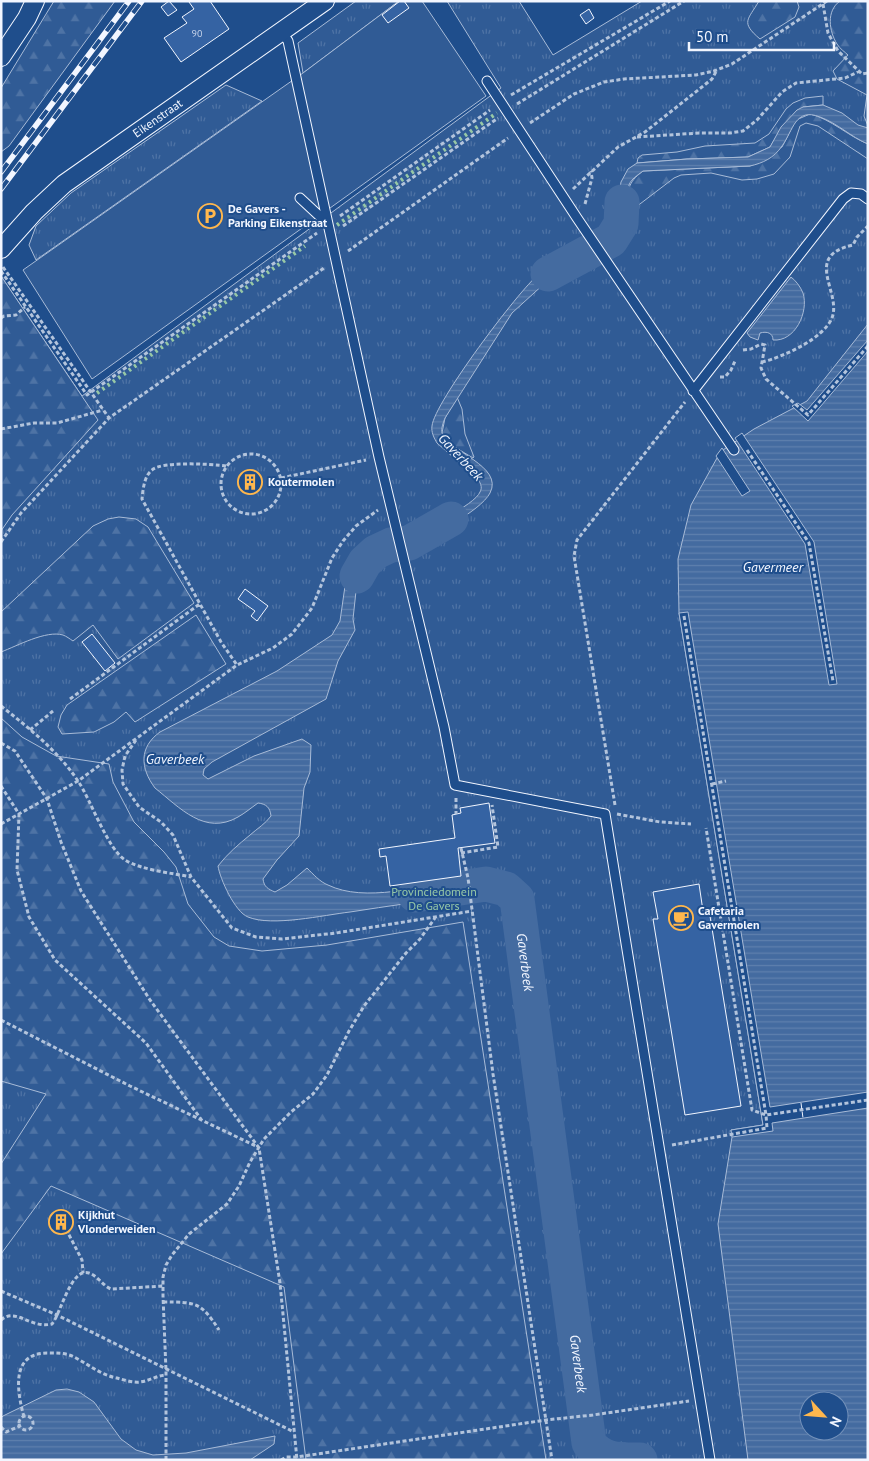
<svg xmlns="http://www.w3.org/2000/svg" width="869" height="1461" viewBox="0 0 869 1461" font-family="'PT Sans',sans-serif">
<style>
.grass{fill:url(#grass-tufts);stroke:#a8bbd7;fill-rule:evenodd}
.forest{fill:url(#forest-firs);stroke:#a8bbd7}
.built{fill:#305b95;stroke:#a8bbd7}
.water{fill:url(#water-rules);stroke:#a8bbd7;fill-rule:evenodd}
.pier{fill:#1f4e8c;stroke:#a8bbd7}
.lines{fill:none;stroke-linecap:round;stroke-linejoin:round}
.river{stroke:#446ba0;stroke-width:35}
.building{fill:#3563a3;stroke:#f2f6ff}
.lane-casing{stroke:#f2f6ff;stroke-width:11}
.street-casing{stroke:#f2f6ff;stroke-width:20}
.path{stroke:#b3c4dc;stroke-width:3;stroke-dasharray:4 2.5;stroke-linecap:butt}
.lane{stroke:#1f4e8c;stroke-width:9}
.street{stroke:#1f4e8c;stroke-width:18}
.rail-casing{stroke:#f2f6ff;stroke-width:5.5}
.rail{stroke:#1f4e8c;stroke-width:4;stroke-dasharray:11;stroke-linecap:butt}
.hedge{stroke:#97c8a6;stroke-width:4;stroke-dasharray:2.5 4;stroke-linecap:butt}
.fence{stroke:#f2f6ff;stroke-width:1;stroke-dasharray:6 2.5;stroke-linecap:butt}
.labels{text-anchor:middle;stroke-width:4;stroke-linejoin:round;paint-order:stroke}
.number-label{font-size:10px;fill:#c3d1e8}
.street-label{font-size:12px;fill:#f2f6ff;stroke:#1f4e8c}
.poi-label{font-size:12px;font-weight:bold;fill:#f2f6ff;stroke:#1f4e8c;text-anchor:start}
.park-label{font-size:12px;fill:#97c8a6;stroke:#1f4e8c}
.water-label{font-size:14px;font-style:italic;fill:#f2f6ff;stroke:#1f4e8c}
</style>
<defs>
<pattern id="grass-tufts" width="24" height="20" patternUnits="userSpaceOnUse" patternTransform="scale(1.25)"><rect width="24" height="20" fill="#305b95"/><path d="M3 7l-1-3M5 7V3M7 7l1-3M15 17l-1-3M17 17v-4M19 17l1-3" fill="none" stroke="#4e73a5"/></pattern>
<pattern id="forest-firs" width="22" height="20" patternUnits="userSpaceOnUse" patternTransform="scale(1.25)"><rect width="22" height="20" fill="#305b95"/><path d="M5 1l3.5 6h-7zM16 11l3.5 6h-7z" fill="#4e73a5"/></pattern>
<pattern id="water-rules" width="6" height="5" patternUnits="userSpaceOnUse" patternTransform="scale(1.25)"><rect width="6" height="5" fill="#446ba0"/><path d="M0 2.5h6" fill="none" stroke="#5f81ae"/></pattern>
</defs>
<rect width="100%" height="100%" fill="#1f4e8c"/>
<path class="grass" d="M356,1H399L303,73L298,43Z
M447,1H519L553,55L642,1H868V1460H1V276L82,396L501,88ZM809,1401H839V1431H809Z
M226,85L262,101L36,260L29,245L36,226L71,193Z"/>
<path class="forest" d="M54,1H115L9,146L1,152V88Z
M759,1H797L799,7L795,17L760,39C740,22 748,20 759,1Z
M840,1H868V126L864,116L867,95L837,79L833,71L848,55C845,52 840,49 837,44C829,31 826,11 840,1Z
M823,96V105L803,107L776,137L770,147L748,157L687,159L637,163L638,158L642,155L677,152L705,146L755,143L769,134L786,109L793,103L805,98Z
M810,114C831,119 848,136 868,144V159L818,126L806,123L800,126L790,157L774,174L757,179L742,180L711,173L681,175L674,178L636,207L627,208C628,190 627,183 643,171L750,166L782,147L796,120Z
M1,276L98,420L12,515L1,531Z
M457,397L462,409L465,434L474,457L473,458L453,446L442,433L445,418Z
M119,517L136,519L148,527L194,603L118,659L93,625L73,641C70,639 66,636 63,635C46,630 17,646 1,652V612L93,526L108,519Z
M196,615L226,664L135,722L126,712L114,722L94,732L62,734L58,727L61,715L67,705Z
M1,718L22,737L56,756L109,764L113,782L134,822L164,852L176,867L188,904L214,937L229,946L262,951L327,945L463,922L546,1460H306L284,1287L51,1186L1,1254V1164L46,1094L1,1081Z"/>
<path class="built" d="M399,1H422L486,96L92,379L23,270L303,73Z"/>
<path class="water" d="M823,105L842,113L858,125L868,128V144C851,137 837,123 820,117C795,107 793,131 782,146C774,158 763,163 750,166L643,171C638,175 631,179 629,185C620,211 639,225 610,249L603,236L610,230L615,219L621,182L628,169L637,163L687,159L748,157L770,147L781,127L797,110L803,107Z
M585,247L592,256L561,271L545,283L512,313L445,418C443,423 441,429 442,433C449,452 504,466 490,493C480,512 430,536 410,547L408,538C422,530 475,505 480,492C483,487 480,482 477,478L437,443C434,438 431,432 432,426C434,403 519,290 539,274C552,263 570,256 585,247Z
M791,277C796,281 800,286 803,293C809,312 795,342 773,340C773,333 767,331 760,333L758,340L750,337L747,333Z
M868,324V1460H748L718,1224L732,1137L731,1130L763,1125L679,613L678,559L691,505L717,458L723,450L754,429L807,401ZM809,1401H839V1431H809Z
M388,535L392,551L380,565L365,577L356,591L353,619L355,630L338,661L326,699L212,762L204,769L203,775L208,779L254,756L302,739L311,745L310,772L304,788L299,836L277,860L263,879C264,887 268,889 275,892L287,885L307,868C313,874 320,882 328,885C365,903 421,886 461,880L463,895C426,901 388,906 350,912C324,915 272,927 248,917C235,912 220,879 218,866C227,854 239,844 250,835C258,828 265,824 271,816C270,807 266,804 258,803C251,808 245,813 238,817C205,836 180,808 155,788C140,768 139,747 160,732L277,671L332,635L340,621L345,586L351,571L373,545Z
M67,1389L79,1392L94,1402L121,1439L136,1450L153,1455L186,1453L275,1436L274,1444L250,1460H1V1418L3,1416L56,1390Z"/>
<path class="pier" d="M868,340V351L808,421L792,406L798,403L807,410Z
M742,433L814,542L837,684L829,685L805,544L735,438Z
M722,448L750,491L742,496L716,456Z
M688,612L770,1107L868,1092V1108L772,1123L773,1131L732,1137L731,1130L763,1125L679,613Z"/>
<g class="lines">
<g class="river">
<path d="M548,274L611,240L621,224L622,202"/>
<path d="M357,576L365,562L376,552L391,545L409,543L451,519"/>
<path id="s1" d="M415,895L486,884L506,889L517,899L589,1443C602,1461 618,1460 640,1460"/>
</g>
</g>
<path class="building" d="M169,1L177,10L168,16L161,7Z
M190,1H210L229,29L181,62L164,38L187,23L182,17L194,9L189,2Z
M400,1H404L409,8L388,23L382,15Z
M589,9L594,18L586,24L580,15Z
M239 483a11 11 0 1 1 22 0a11 11 0 1 1-22 0Z
M245,589L268,606L257,621L251,616L255,611L238,599Z
M92,634L115,663L105,671L82,642Z
M489,803L495,843L458,848L461,876L390,886L386,856L380,857L379,849L455,838L452,815L461,813L460,808Z
M699,884L703,911L709,910L741,1106L685,1115L653,919H658L653,892Z
M65,1211L72,1227L58,1233L51,1217Z"/>
<g class="lines">
<defs>
<path id="lane" d="M281,31L288,41L379,457L444,727L455,785L605,814L710,1460
M487,81L577,218L734,450
M300,198L328,224
M693,391L843,199L851,193L861,194L868,199"/>
<g id="street">
<path d="M1,57L27,18L35,1"/>
<path id="s2" d="M1,249L34,212L64,184L325,1"/>
</g>
</defs>
<use href="#lane" class="lane-casing"/>
<use href="#street" class="street-casing"/>
<path class="path" d="M823,4L828,33L838,51L862,74L868,73
M511,95L670,1
M517,104L684,1
M530,123L574,94L604,82L624,79L696,75L714,71L732,64L827,1
M637,137L700,133H730L743,131L757,120L782,92L796,83L845,78L860,71
M573,189L618,147L645,132L712,79L717,70
M585,204L592,178L591,171
M340,216L490,110
M343,226L498,118
M348,251L508,138
M3,267L109,418
M1,271L87,395L317,233
M1,318L4,316L16,315L25,307
M743,350L751,349L761,344L765,345L761,368L766,379L808,415L868,346
M762,362C783,357 823,339 832,318C842,292 802,256 853,245L857,237L868,226
M720,377H725L731,370L735,361
M1,429L34,423H57L103,410
M747,450L809,543L833,681
M221 484a30 30 0 1 1 60 0a30 30 0 1 1-60 0Z
M226,466C213,464 161,461 152,470C144,476 143,490 142,499L221,642L237,665
M281,478L366,460
M1,542L21,513L109,418L324,268
M684,616L766,1115L868,1100
M70,699L201,603
M1,706C29,728 58,751 78,781C91,800 107,848 125,860C141,870 172,873 191,877
M30,730L53,711
M136,740L125,756L122,770L123,784L139,807L161,822L173,835L191,877L232,928L256,937L282,939L336,933L472,911
M1,743L15,751L47,799L61,842L81,891L150,1000L259,1148L280,1283L297,1460
M712,784L726,781
M1,786L19,814L17,870L29,917L55,960L146,1043L203,1122
M456,798V814
M615,805L574,556L577,540L685,402
M617,814L660,822L691,824
M1,824L78,781L237,665L273,648L292,634L312,608L332,558L343,541L356,526L378,510
M461,848L468,878L493,1074L552,1460
M461,853L498,847L492,805
M1,1020L130,1086L258,1147
M672,1145L767,1128L766,1115L752,1110L706,828
M66,1229L82,1260L83,1273
M1,1291L57,1315L294,1432
M163,1302C196,1302 201,1302 219,1330
M1,1320C16,1307 30,1329 52,1324C61,1313 71,1267 89,1273C98,1276 103,1286 111,1289L163,1286
M19 1423a7 7 0 1 1 14 0a7 7 0 1 1-14 0Z
M24,1417C17,1391 10,1352 49,1353C57,1353 65,1353 72,1356C87,1363 100,1375 117,1378C124,1380 133,1383 140,1382C149,1381 156,1376 165,1375
M1,1427L6,1432L20,1426
M166,1460V1371L163,1296V1277L166,1265L172,1255L189,1234L227,1204L239,1186L250,1162L264,1139L291,1112L313,1094L327,1075L349,1031L364,1006L406,953L420,939L435,918
M281,1460L286,1457H297L546,1420L593,1415L689,1401"/>
<use href="#lane" class="lane"/>
<use href="#street" class="street"/>
<defs>
<path id="rail" d="M1,172L129,1
M1,189L142,1"/>
</defs>
<use href="#rail" class="rail-casing"/>
<use href="#rail" class="rail"/>
<path class="hedge" d="M337,225L497,113
M97,393L305,246"/>
<path class="fence" d="M801,1103L803,1118"/>
</g>
<defs>
<symbol id="parking-ring" viewBox="-11 -11 22 22"><circle r="9.5" fill="#1f4e8c" stroke="#ffb74d" stroke-width="1.5"/><path d="M-3.5-5.5H1a3.5 3.5 0 0 1 0 7H-1V5.5H-3.5ZM-1-3.4V-.6H.8a1.4 1.4 0 0 0 0-2.8Z" fill="#ffb74d"/></symbol>
<symbol id="building-ring" viewBox="-11 -11 22 22"><circle r="9.5" fill="#1f4e8c" stroke="#ffb74d" stroke-width="1.5"/><path d="M-4-6H4V6H1V3H-1V6H-4ZM-2.5-4.3h1.7v1.8h-1.7ZM.8-4.3h1.7v1.8H.8ZM-2.5-1h1.7V.8h-1.7ZM.8-1h1.7V.8H.8Z" fill="#ffb74d"/></symbol>
<symbol id="cafe-ring" viewBox="-11 -11 22 22"><circle r="9.5" fill="#1f4e8c" stroke="#ffb74d" stroke-width="1.5"/><path d="M-5.5-4.5H6V0H3Q3 3.5 0 3.5H-2.5Q-5.5 3.5-5.5 0ZM3-3.2v2h1.7v-2ZM-6 4.5H4V6H-6Z" fill="#ffb74d"/></symbol>
</defs>
<g fill-rule="evenodd">
<use href="#parking-ring" x="196" y="202" width="28" height="28"/>
<use href="#building-ring" x="236" y="468" width="28" height="28"/>
<use href="#cafe-ring" x="667" y="904" width="28" height="28"/>
<use href="#building-ring" x="47" y="1208" width="28" height="28"/>
</g>
<g class="labels">
<g class="number-label">
<text x="197" y="37">90</text>
</g>
<g class="street-label">
<text dy="4" stroke="none"><textPath href="#s2" startOffset="205">Eikenstraat</textPath></text>
</g>
<g class="poi-label">
<text x="228" y="213">De Gavers -<tspan x="228" dy="14">Parking Eikenstraat</tspan></text>
<text x="268" y="486">Koutermolen</text>
<text x="698" y="915">Cafetaria<tspan x="698" dy="14">Gavermolen</tspan></text>
<text x="78" y="1219">Kijkhut<tspan x="78" dy="14">Vlonderweiden</tspan></text>
</g>
<g class="park-label">
<text x="434" y="896">Provinciedomein<tspan x="434" dy="14">De Gavers</tspan></text>
</g>
<g class="water-label">
<text transform="translate(461 457) rotate(47)" y="5">Gaverbeek</text>
<text x="773" y="572">Gavermeer</text>
<text x="175" y="764">Gaverbeek</text>
<text dy="5" stroke="none"><textPath href="#s1" startOffset="171">Gaverbeek</textPath></text>
<text dy="5" stroke="none"><textPath href="#s1" startOffset="576">Gaverbeek</textPath></text>
</g>
</g>
<rect width="869" height="1461" fill="none" stroke="#f2f6ff" stroke-width="5"/>
<g transform="translate(824 1416) rotate(116)"><circle r="24" fill="#1f4e8c" stroke="#7391ba"/>
<path d="M0-4L9 19L0 12L-9 19Z" fill="#ffb74d"/>
<text y="-8" font-size="14" font-weight="bold" text-anchor="middle" fill="#f2f6ff">N</text>
</g>
<path d="M689 42v8h145v-8" fill="none" stroke="#f2f6ff" stroke-width="2.5"/>
<text x="696" y="42" font-size="15" fill="#f2f6ff" stroke="#1f4e8c" stroke-width="4" paint-order="stroke">50 m</text>
</svg>
